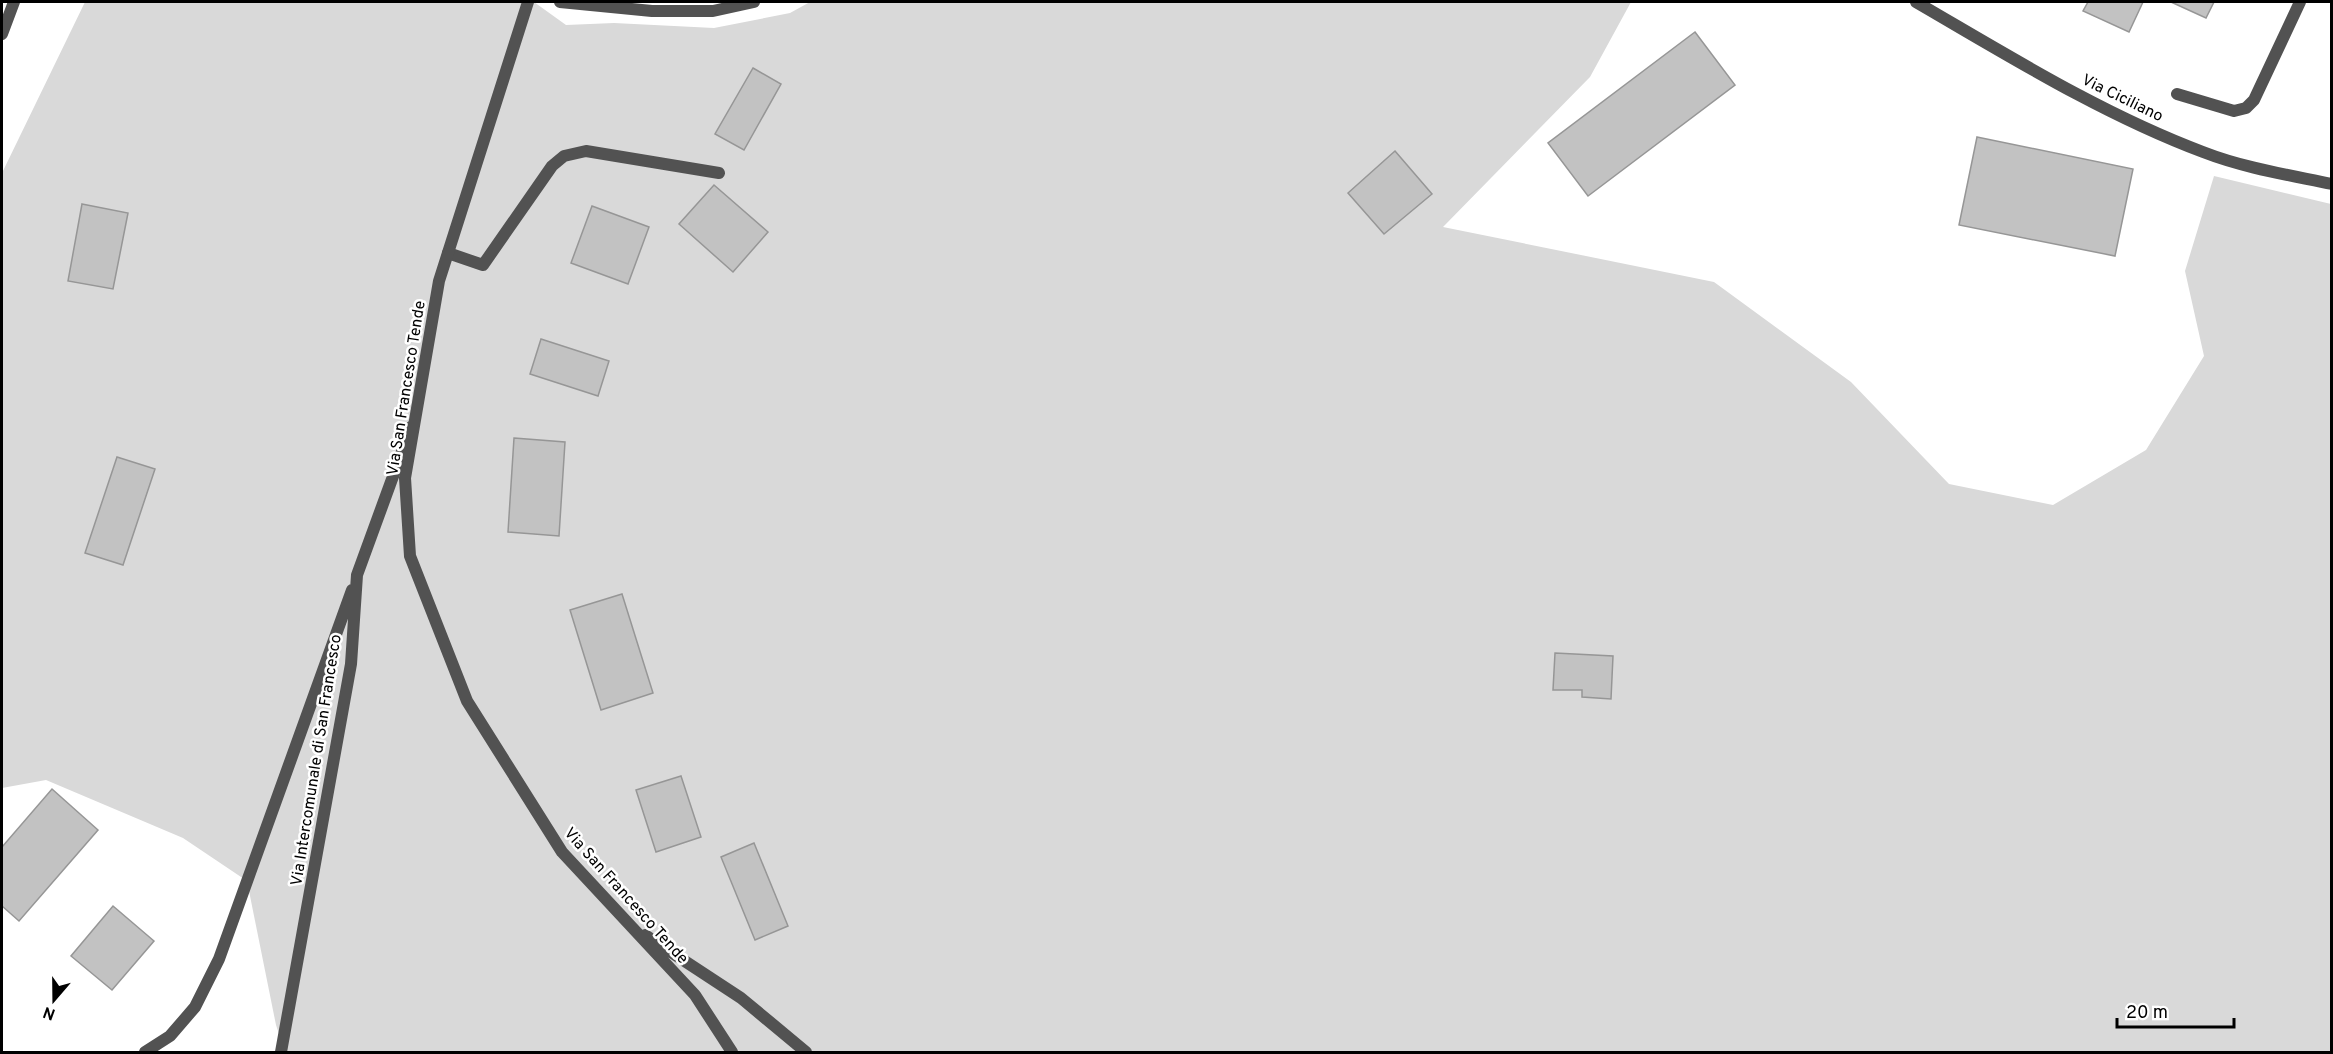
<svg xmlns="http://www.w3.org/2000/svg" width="2333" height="1054" viewBox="0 0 2333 1054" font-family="Overpass,sans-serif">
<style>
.green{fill:#d9d9d9}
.building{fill:#c2c2c2;stroke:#969696;stroke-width:1.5}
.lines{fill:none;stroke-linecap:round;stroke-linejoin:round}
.lane{stroke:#525252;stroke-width:12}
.street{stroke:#525252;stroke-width:12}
.labels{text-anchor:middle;stroke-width:5;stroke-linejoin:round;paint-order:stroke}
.street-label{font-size:16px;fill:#000;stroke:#fff}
</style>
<rect width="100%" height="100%" fill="#fff"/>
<path class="green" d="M85,2H534L566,25L614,23L714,28L790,13L810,2H1631L1590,77L1443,227L1714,282L1851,382L1949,484L2053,505L2146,450L2204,356L2185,271L2214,176L2331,204V1052H285L276,1025L247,881L183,838L46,780L2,788V173Z"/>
<path class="building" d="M2088,2H2143L2129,32L2083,11Z
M2171,2H2214L2206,18Z
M1695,32L1735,85L1588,196L1548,143Z
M753,68L781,84L744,150L715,134Z
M1977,137L2133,169L2115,256L1959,225Z
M1395,151L1432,194L1384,234L1348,193Z
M714,185L768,232L733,272L679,224Z
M82,204L128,213L113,289L68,281Z
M592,206L649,227L628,284L571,263Z
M541,339L609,361L598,396L530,374Z
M514,438L565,442L559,536L508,532Z
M117,457L155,469L123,565L85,553Z
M622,594L653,693L601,710L570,610Z
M1555,653L1613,656L1611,699L1582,697V690H1553Z
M681,776L701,837L656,852L636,790Z
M52,789L98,830L19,921L2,906V847Z
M754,843L788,926L755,940L721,857Z
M113,906L154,941L112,990L71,956Z"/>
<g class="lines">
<path class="lane" d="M448,253L483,265L552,166L564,156L586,151L719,173
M145,1052L170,1036L195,1007L219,959L352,590
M281,1052L351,664L357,575L411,427"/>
<path class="street" d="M528,2L439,281L405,478L410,556L467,701L562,852L695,995L732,1052
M560,2L652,11H713L754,2
M1916,2C2009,56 2102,114 2203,152C2244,168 2289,175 2332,184
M2,34L14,2
M2177,94L2234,111L2246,108L2254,100L2300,2
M645,935L741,998L806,1052"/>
</g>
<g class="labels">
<g class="street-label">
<text transform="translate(2123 97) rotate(26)" y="6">Via Ciciliano</text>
<text transform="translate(405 388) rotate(-81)" y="6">Via San Francesco Tende</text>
<text transform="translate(315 760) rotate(-81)" y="6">Via Intercomunale di San Francesco</text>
<text transform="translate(627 895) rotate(48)" y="6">Via San Francesco Tende</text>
</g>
</g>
<rect width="2333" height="1054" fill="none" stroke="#000000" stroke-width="6"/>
<g transform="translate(54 1000) rotate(200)" stroke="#ffffff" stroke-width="4.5" paint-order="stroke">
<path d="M0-4.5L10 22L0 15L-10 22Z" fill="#000000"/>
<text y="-9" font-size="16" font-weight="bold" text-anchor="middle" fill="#000000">N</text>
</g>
<path d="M2117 1018v9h117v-9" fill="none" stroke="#000000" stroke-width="3"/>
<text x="2126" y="1018" font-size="18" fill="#000000" stroke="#ffffff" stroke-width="4.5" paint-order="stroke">20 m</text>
</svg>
